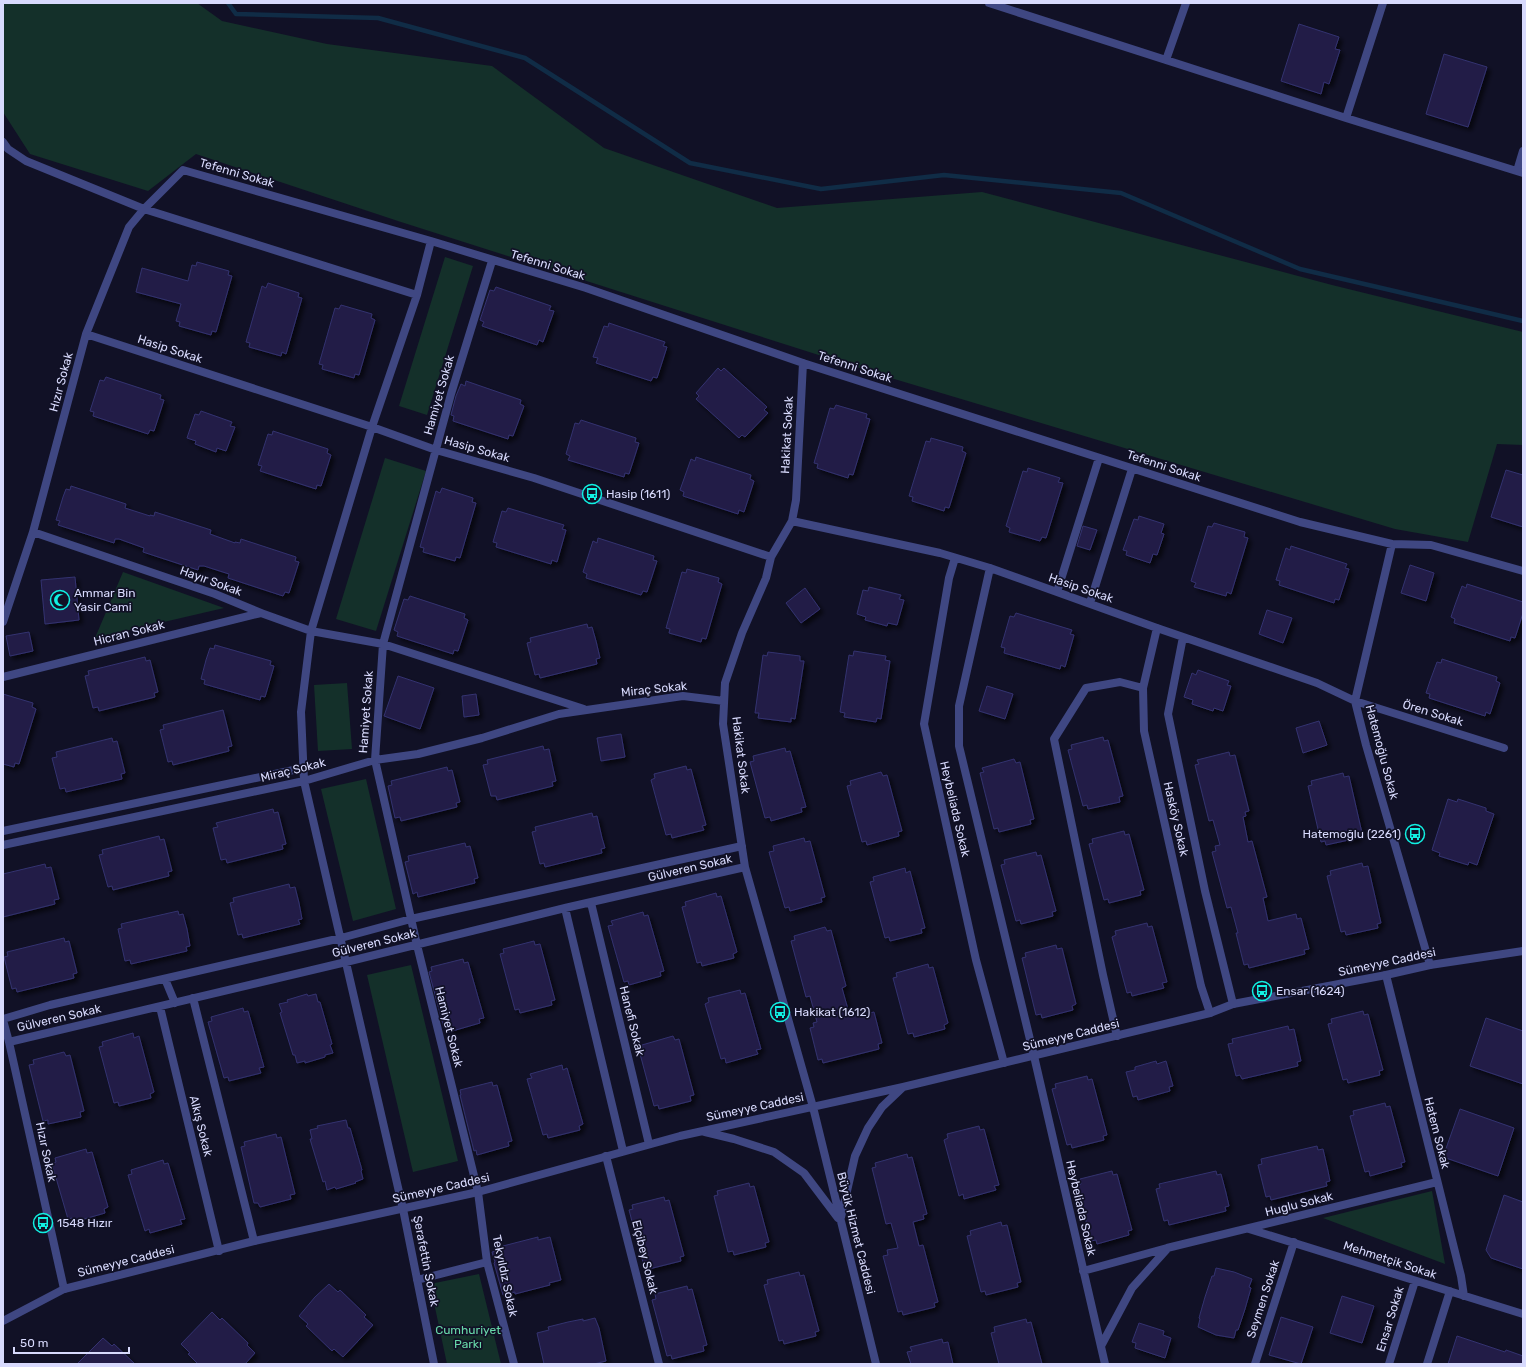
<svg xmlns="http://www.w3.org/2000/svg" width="1526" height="1367" viewBox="0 0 1526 1367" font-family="Rubik,sans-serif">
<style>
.green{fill:#14302a}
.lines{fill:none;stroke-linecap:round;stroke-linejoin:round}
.stream{stroke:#102c46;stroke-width:4.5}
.building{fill:#201e46;stroke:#343270;filter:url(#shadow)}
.minor{stroke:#3f4782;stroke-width:8}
.tertiary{stroke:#3f4782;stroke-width:8}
.labels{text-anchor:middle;stroke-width:3.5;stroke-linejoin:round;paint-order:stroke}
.street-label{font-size:12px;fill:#d8dafd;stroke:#111126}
.poi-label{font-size:12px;fill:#d8dafd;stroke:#111126;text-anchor:start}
.park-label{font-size:12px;fill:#68d9aa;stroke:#111126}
</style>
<defs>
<filter id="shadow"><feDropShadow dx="3.5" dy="3.5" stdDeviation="2" flood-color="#0009"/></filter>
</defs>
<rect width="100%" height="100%" fill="#111126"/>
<path class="green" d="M3,3H197L222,21L327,44L492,66L604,148L777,208L982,192L1332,285L1523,332V445L1497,444L1468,542L1395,529L891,378L401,222L196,154L148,191L30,154L3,112Z
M445,257L473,266L427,415L399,406Z
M385,458L426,471L376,631L336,619Z
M123,572L224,608L95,638Z
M347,683L352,749L318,751L314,685Z
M366,779L396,909L353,921L321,789Z
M411,965L458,1161L413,1172L367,975Z
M1432,1191L1445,1264L1323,1218Z
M479,1274L501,1364H447L430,1284Z"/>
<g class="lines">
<path class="stream" d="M228,3L236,14L378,18L525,58L690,163L821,189L944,175L1121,193L1300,269L1523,321"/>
</g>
<path class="building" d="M1299,24L1339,37L1335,49L1340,50L1329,84L1324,82L1321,94L1281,81Z
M1444,54L1487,67L1468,127L1426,114Z
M197,262L229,271L228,275L232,276L216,332L212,331L211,335L179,326L180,322L176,321L181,304L136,292L142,268L188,281L192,265L196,266Z
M268,283L299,293L298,297L302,298L286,354L282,352L281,356L249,347L250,343L246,342L262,286L266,288Z
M496,287L551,306L549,310L554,311L543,342L539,340L537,345L482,326L484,322L480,320L490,290L494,291Z
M341,305L372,314L371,318L375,320L359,375L355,374L354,378L322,369L323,365L319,364L335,308L339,309Z
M609,323L665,342L663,346L667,347L657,378L653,377L651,381L596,363L598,358L593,357L604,326L608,327Z
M718,368L721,371L724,368L767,407L764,410L768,413L745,437L742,435L739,438L696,399L699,396L696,393Z
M106,377L161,395L160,399L164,400L154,431L150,430L148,434L93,416L94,412L90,411L100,380L104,381Z
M466,381L521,400L520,404L524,406L513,436L509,435L508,439L453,421L454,416L451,415L456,396L461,384L465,386Z
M836,405L867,414L866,418L870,419L853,475L849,474L848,478L817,468L818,464L814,463L830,408L834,409Z
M201,411L232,422L230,426L235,427L226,451L217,448L216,452L195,444L196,441L187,438L195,414L199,415Z
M581,420L636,438L635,442L639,443L629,474L625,473L624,477L568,460L570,456L566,454L573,430L575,423L579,424Z
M273,431L328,449L327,453L331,455L321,486L317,485L316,489L260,471L262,466L258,465L268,434L272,435Z
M931,438L963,447L962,451L966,453L949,508L945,507L944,511L912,501L913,497L909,496L926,441L930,442Z
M696,457L751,475L750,479L754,481L744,512L739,510L738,514L683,496L684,492L680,490L691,459L695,461Z
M1028,468L1060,478L1058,482L1063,483L1046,538L1042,537L1040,541L1009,532L1010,528L1006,526L1023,471L1027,472Z
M1506,470L1523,475V527L1491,517Z
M71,486L126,504L125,508L150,516V515L154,516L155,512L211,530L210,534L235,543V542L240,543L241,539L296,557L295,561L299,562L289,593L285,592L283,596L228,578L229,574L204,566H199L198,570L143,552L144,548L119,539H115L114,543L58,525L60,521L56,520L63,497L66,489L70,490Z
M442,488L473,498L472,502L476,503L460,558L456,557L455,561L423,552L424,548L420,547L436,491L440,493Z
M508,508L564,525L562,529L566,530L557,562L552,560L551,564L496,547L497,543L493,542L502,511L506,512Z
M1139,516L1164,524L1161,533L1164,534L1157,555L1153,554L1150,563L1126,555L1127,551L1123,550L1134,519L1138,520Z
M1214,523L1245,532L1244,537L1248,538L1231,594L1227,592L1226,596L1194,587L1196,583L1191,581L1208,526L1212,527Z
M1083,526L1097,530L1090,550L1077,546Z
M598,538L654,556L653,560L657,561L647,592L643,591L641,595L586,578L587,574L583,572L593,541L597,543Z
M1291,546L1347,564L1345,568L1349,569L1339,600L1335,599L1334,603L1279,585L1280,581L1276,580L1280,567L1286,548L1290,550Z
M1410,565L1434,573L1426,601L1401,593Z
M687,569L719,578L718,582L722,584L706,639L702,638L701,642L669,633L670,629L666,628L682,572L686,573Z
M75,577L79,620L45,624L41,580Z
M1467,584L1523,602V613L1515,638L1511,637L1510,641L1454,623L1455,619L1451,617L1455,605L1462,586L1466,588Z
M869,587L901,595L899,599L904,600L897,625L888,623L887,626L865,620L866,617L857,614L863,590L868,591Z
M805,588L820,609L801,623L786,603Z
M410,596L465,614L464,618L468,620L458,651L454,650L453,654L397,636L398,632L394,630L404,599L408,600Z
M1267,610L1292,618L1283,643L1259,634Z
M1016,613L1072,630L1070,634L1074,635L1065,667L1061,665L1060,669L1004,653L1005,648L1001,647L1010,616L1014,617Z
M587,624L588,628L592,627L596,641L600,658L596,659L597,664L540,678L539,674L535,675L527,643L531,642L530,638Z
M29,632L33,651L10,656L6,636Z
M215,645L271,661L270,665L274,666L265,697L261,696L260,700L204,684L205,680L201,679L206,660L210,648L214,649Z
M854,651L886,656L885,660L890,661L881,719L877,718L876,722L844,717L845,713L840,712L849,655L853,656Z
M768,652L800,656V661H804L795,719L791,718V722L758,718L759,713H755L763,655L767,656Z
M145,657L146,661L150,660L158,692L154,693L155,697L99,711L98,707L93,708L85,676L89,675L88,671Z
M1442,659L1497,677L1496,681L1500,683L1490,714L1486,712L1485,716L1429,698L1430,694L1426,693L1430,681L1437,662L1441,663Z
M1198,670L1229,681L1227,685L1231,686L1223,711L1214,708L1213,711L1192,704L1193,700L1184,697L1192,673L1196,675Z
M398,676L434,688L420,729L384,716Z
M987,686L1013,694L1005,719L979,711Z
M3,694L33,703L32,707L36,709L19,764L15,763L14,767L3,764Z
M476,694L479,715L464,717L462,696Z
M223,710L232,746L228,747L229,751L173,765L172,761L168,762L160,730L164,729L163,725Z
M1319,721L1327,745L1303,753L1296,728Z
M621,734L625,757L601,761L597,738Z
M1103,737L1104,741L1108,740L1123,796L1119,797L1120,802L1088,809L1087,805L1083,806L1068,750L1072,749L1071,745Z
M112,738L113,742L117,741L125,773L121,774L122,779L66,792L65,788L60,789L52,758L57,757L56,752Z
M543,746L544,750L549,749L553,768L556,781L552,782L553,786L497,800L496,796H491L483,765L488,764L487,760Z
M785,748L786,752L790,751L806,807L801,808L802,812L771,821L770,817L765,818L750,762L754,761L753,756Z
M1229,752L1230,756L1235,755L1249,811L1245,812L1246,816L1243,817L1248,842L1252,841L1267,897L1263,898L1268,921L1296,914L1297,919L1301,918L1309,949L1304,950L1305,954L1249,968L1248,964L1244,965L1236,933H1238L1231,907L1227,908L1212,852L1216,851L1215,846L1220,845L1213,820L1209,821L1195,765L1199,764L1197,760Z
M1014,759L1016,763L1020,762L1034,819L1030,820L1031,824L999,832L998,828L994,829L980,773L984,772L982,768Z
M686,766L687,770L691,769L706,825L702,826L704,830L672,838L671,834L666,835L651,780L655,778L654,774Z
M447,767L448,771L452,770L460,802L456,803L457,807L401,821L400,817L395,818L388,786L392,785L391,781Z
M881,772L883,776L887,775L902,831L898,832L899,836L867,845L866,841L862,842L847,786L851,785L850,781Z
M1343,773L1344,777L1349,776L1362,833L1357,834L1358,838L1326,845L1325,841L1321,842L1308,786L1312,785L1311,781Z
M1448,799L1457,802L1458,799L1486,808V811L1494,814L1477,865L1469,862L1468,865L1439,856L1440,853L1432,850Z
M273,809L274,813L278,812L286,844L282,845L283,849L227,863L226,859L221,860L213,828L218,827L216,823Z
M592,813L593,817L597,816L602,838L605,848L601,849L602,853L545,867L544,863L540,864L532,832L536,831L535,827Z
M1124,831L1125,835L1129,834L1144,890L1140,891L1141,895L1109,903L1108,899L1104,900L1089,844L1093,843L1092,839Z
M159,836L160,840L164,839L172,871L168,872L169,876L113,890L112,886L108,887L99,855L103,854L102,850Z
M804,838L805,842L810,841L825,897L821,898L822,902L790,911L789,907L785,908L769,852L774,851L773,846Z
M465,843L466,847L470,846L478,878L474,879L475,883L418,897L417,892L413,894L405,862L409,861L408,856Z
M1036,852L1037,856L1041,855L1056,911L1052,912L1053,916L1021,924L1020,920L1016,921L1001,865L1005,864L1004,860Z
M1362,863L1363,867L1368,866L1381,923L1377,924L1378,928L1346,935L1345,931L1341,932L1327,876L1331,875L1330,871Z
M45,864L46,868L51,867L59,899L54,900L55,904L3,917V874Z
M905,868L906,873L910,871L925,928L921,929L922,933L890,941L889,937L885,938L870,882L874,881L873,877Z
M289,884L290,888L295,887L299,903L302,919L298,920L300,924L243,938L242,934L238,935L230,903L234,902L233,898Z
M716,893L717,897L721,896L737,952L733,954L734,958L702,966L701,962L697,963L682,907L686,906L685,902Z
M178,911L179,915L183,914L187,929L190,946L186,947L187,951L131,964L130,960L125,961L118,929L122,928L121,924Z
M643,912L644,916L648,915L664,971L660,972L661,976L629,985L628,981L624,982L608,926L613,925L611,921Z
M1147,923L1148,927L1152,926L1167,982L1162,983L1164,988L1132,996L1131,992L1127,993L1112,937L1116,935L1115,931Z
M825,927L827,931L831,930L846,986L842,988L849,1013L869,1009L870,1013L874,1012L882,1043L878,1044L879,1049L823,1063L822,1059L818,1060L810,1028L814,1027L813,1023L817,1022L810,996L806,997L791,941L795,940L794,936Z
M64,938L65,942L69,941L77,973L73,974L74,978L17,992L16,988L12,989L4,957L8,956L7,952Z
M534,941L535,945L540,944L555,1000L551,1001L552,1005L520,1013L519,1009L515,1010L500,954L504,953L503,949Z
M1056,945L1057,949L1062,948L1076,1004L1072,1006L1073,1010L1042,1018L1041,1014L1036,1015L1022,958L1026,957L1025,953Z
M463,959L464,963L468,962L484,1018L479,1019L480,1023L449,1032L448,1027L444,1028L429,972L432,971L431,967Z
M928,964L929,968L933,967L948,1023L944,1025L945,1029L914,1037L913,1033L908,1034L893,978L897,977L896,973Z
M740,990L741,994L745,993L761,1049L756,1050L758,1054L726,1063L725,1058L721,1059L705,1004L709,1002L708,998Z
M307,994L308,996L316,994L318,1002H320L332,1044L330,1045L333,1053L325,1055V1057L305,1063V1061L297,1063L295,1055H293L280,1013L282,1012L279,1004L288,1002L287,1000Z
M243,1008L244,1012L248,1011L264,1067L259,1068L261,1073L229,1081L228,1077L224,1078L208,1022L212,1021L211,1017Z
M1363,1011L1364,1015L1368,1014L1383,1070L1379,1071L1380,1075L1348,1083L1347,1079L1343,1080L1328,1024L1332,1023L1331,1019Z
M1486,1018L1523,1031V1084L1470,1066Z
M1288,1026L1289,1030L1294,1029L1301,1061L1297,1062L1298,1066L1242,1079L1240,1075L1236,1076L1228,1044L1233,1043L1232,1039Z
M133,1033L134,1038L139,1036L154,1092L150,1094L151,1098L119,1106L118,1102L114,1103L99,1047L103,1046L102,1042Z
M673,1036L675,1040L679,1039L694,1095L690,1096L691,1101L659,1109L658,1105L654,1106L639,1050L643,1049L642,1045Z
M64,1052L66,1056L70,1055L84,1111L80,1112L81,1117L48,1124V1120L43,1121L29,1065L34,1064L33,1060Z
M1156,1061L1157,1064L1166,1061L1173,1086L1169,1087L1170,1091L1138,1100L1137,1096L1133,1097L1126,1072L1135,1070V1067Z
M562,1065L563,1070L567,1068L583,1124L579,1126L580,1130L548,1138L547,1134L543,1135L527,1079L532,1078L530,1074Z
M1087,1076L1088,1080L1092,1079L1107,1135L1103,1136L1104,1140L1072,1148L1071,1144L1067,1145L1052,1089L1056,1088L1055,1084Z
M492,1082L493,1086L497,1085L512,1141L508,1142L509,1146L477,1155L476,1150L474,1151L460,1095H461L460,1090Z
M1385,1103L1386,1107L1390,1106L1405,1162L1401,1163L1402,1167L1370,1176L1369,1171L1365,1172L1350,1116L1354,1115L1353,1111Z
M1460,1109L1514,1128L1498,1176L1443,1157Z
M346,1120L348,1128H350L362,1170L361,1171L363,1179L355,1182L356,1183L336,1189L335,1187L327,1190L325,1181L323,1182L310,1139H312L310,1130L318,1128L317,1126Z
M979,1126L980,1130L984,1129L999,1185L994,1186L996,1190L964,1199L963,1194L959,1196L944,1140L948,1138L947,1134Z
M276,1134L277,1138L281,1137L295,1194L290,1195L291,1199L260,1207L258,1203H254L241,1147L245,1146L244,1142Z
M1317,1146L1318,1150L1323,1149L1328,1171L1330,1181L1326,1182L1327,1186L1271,1200L1270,1196L1266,1197L1258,1165L1262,1164L1261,1159Z
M86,1149L87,1153L92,1152L108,1207L104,1209L105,1213L74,1222L72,1218L68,1219L52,1164L56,1162L55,1158Z
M907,1154L908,1158L912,1157L927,1214L923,1215L924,1219L913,1222L919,1246L923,1245L938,1302L934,1303L935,1307L903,1315L902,1311L898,1312L883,1256L888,1255L887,1250L898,1248L891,1223L886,1224L872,1168L876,1167L875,1163Z
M163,1160L164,1164L168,1163L185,1219L180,1220L182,1224L150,1233L149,1229L145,1231L128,1175L132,1174L131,1170Z
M1112,1171L1113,1175L1117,1174L1132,1230L1128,1231L1129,1235L1097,1244L1096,1240L1091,1241L1077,1185L1081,1184L1080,1179Z
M1216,1171L1217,1175L1221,1174L1226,1193L1229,1206L1225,1207L1226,1211L1169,1225L1168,1220L1164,1221L1156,1189L1160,1188L1159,1184Z
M749,1183L750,1187L754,1186L769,1242L765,1243L766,1247L734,1255L733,1251L728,1252L714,1196L718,1195L717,1191Z
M1504,1195L1523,1202V1269L1491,1258L1486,1250Z
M664,1197L665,1201L669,1200L684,1256L680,1257L681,1261L649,1269L648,1265L644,1266L629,1210L633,1209L632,1205Z
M1001,1222L1002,1226L1007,1225L1021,1282L1017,1283L1018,1287L986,1295L985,1291L981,1292L967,1236L971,1235L970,1231Z
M538,1237V1240L550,1237L561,1280L549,1283L550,1285L515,1294V1292L503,1295L494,1263L495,1262L492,1252L504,1249L503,1246Z
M1216,1268L1234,1272L1252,1279L1249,1287L1251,1288L1245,1309L1238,1330H1236L1234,1338L1216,1335L1198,1327L1200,1319L1199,1318L1205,1297L1212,1276H1214Z
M799,1272L800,1276L804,1275L819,1331L815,1332L816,1336L784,1344L783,1340L779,1341L764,1285L768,1284L767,1280Z
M329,1284L338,1292L340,1290L366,1315L364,1317L373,1325L343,1357L334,1349L332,1351L306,1326L308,1324L299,1316L315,1297Z
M687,1286L688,1290L692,1289L707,1345L703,1346L704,1351L672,1359L671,1355L667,1356L652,1300L656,1299L655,1294Z
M1342,1296L1374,1306L1362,1343L1330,1333Z
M212,1312L220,1320L222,1318L248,1343L247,1345L255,1353L245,1364H198L188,1354L190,1353L181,1344Z
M1281,1317L1313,1327L1301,1364L1269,1355Z
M595,1318L599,1328L606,1361L594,1364H544L537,1333L549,1330L548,1327L568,1322L583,1319V1321Z
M1026,1319L1027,1323L1031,1322L1042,1364H999L991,1333L995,1332L994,1327Z
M1139,1323L1164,1331L1163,1335L1171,1338L1165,1358L1135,1348L1136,1343L1132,1342Z
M1457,1336L1505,1352L1506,1350L1523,1356V1364H1448Z
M103,1338L112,1346L114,1344L135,1364H77Z
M942,1339L943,1343L948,1342L953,1364H911L907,1352L912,1351L910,1347Z"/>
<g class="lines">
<path class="minor" d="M989,3L1346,118L1523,173
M1166,60L1186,3
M1346,118L1383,3
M3,142L8,149L26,161L144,209L417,295
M1517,171L1523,151
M431,241L417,295L372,427L311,631L301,712L304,781L403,1209L434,1364
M492,261L451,394L383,644L375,760L417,945L478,1192L487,1262L514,1364
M86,334L372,427L436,450L534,478L771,557
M803,363L796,500L792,521L771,557L766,578L742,633L725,683L723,724L745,867L813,1107
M792,521L940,553L990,568L1157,628L1317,683L1355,701L1504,748
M33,532L215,594L261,613L311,631L383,644L584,709
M1392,544L1355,701L1366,745L1430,965
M955,558L949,578L924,724L976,960L1004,1063
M990,568L959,706V746L1034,1056L1105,1364
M1057,592L1099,458
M1090,603L1132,469
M3,622L33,532L86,334L129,227L144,209L183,170L431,241L586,288L803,363L1300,522L1392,544L1431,545L1523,571
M1157,628L1143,688L1144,731L1201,986L1210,1013
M1183,637L1168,714L1205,891L1233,1004
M3,677L261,613
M3,831L303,768
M3,845L304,781L375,760L418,754L482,738L559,714L683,696L724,701
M591,903L649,1144
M565,908L623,1151
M1386,975L1461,1276L1464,1296
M165,979L175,1003
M193,998L254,1241
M160,1007L219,1251
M3,1019L50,1005L341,938L411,919L742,846
M3,1020L9,1042L64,1289
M1117,1036L1103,975L1054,739L1086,688L1120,682L1143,688
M9,1042L346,962L565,908L745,867
M606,1156L659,1364
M1249,1229L1523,1314
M1083,1271L1167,1248L1437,1182
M417,1280L487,1262
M1101,1346L1132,1288L1167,1249
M1255,1364L1294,1242
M1389,1364L1415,1281
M1427,1364L1450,1291"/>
<path class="tertiary" d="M813,1107L876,1364
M705,1132L734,1139L774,1152L804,1173L838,1218
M841,1217L855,1156L868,1128L882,1107L902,1088
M3,1321L64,1289L254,1241L478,1192L680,1136L903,1087L1210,1013L1233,1004L1386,975L1430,965L1523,951"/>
</g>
<defs>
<symbol id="bus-ring" viewBox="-11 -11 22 22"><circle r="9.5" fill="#111126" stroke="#11f0e2" stroke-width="1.5"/><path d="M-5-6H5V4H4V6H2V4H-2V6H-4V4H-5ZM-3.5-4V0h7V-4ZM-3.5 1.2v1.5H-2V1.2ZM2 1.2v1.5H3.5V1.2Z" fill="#11f0e2"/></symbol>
<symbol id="mosque-ring" viewBox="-11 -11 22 22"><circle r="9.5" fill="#111126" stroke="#11f0e2" stroke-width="1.5"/><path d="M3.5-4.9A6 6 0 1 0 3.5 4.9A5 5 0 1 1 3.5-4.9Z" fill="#11f0e2"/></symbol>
</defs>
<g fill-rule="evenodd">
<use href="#bus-ring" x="581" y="483" width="22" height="22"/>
<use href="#mosque-ring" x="49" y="589" width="22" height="22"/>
<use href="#bus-ring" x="1404" y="823" width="22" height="22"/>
<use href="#bus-ring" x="1251" y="980" width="22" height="22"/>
<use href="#bus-ring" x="769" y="1001" width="22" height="22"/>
<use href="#bus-ring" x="32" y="1212" width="22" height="22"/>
</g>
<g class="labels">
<g class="street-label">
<text transform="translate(237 173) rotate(16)" y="4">Tefenni Sokak</text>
<text transform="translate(548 265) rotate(17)" y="4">Tefenni Sokak</text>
<text transform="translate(170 349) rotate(18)" y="4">Hasip Sokak</text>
<text transform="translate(855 367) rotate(18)" y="4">Tefenni Sokak</text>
<text transform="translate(61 382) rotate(-75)" y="4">Hızır Sokak</text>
<text transform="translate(439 395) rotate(-74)" y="4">Hamiyet Sokak</text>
<text transform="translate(787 435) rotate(-87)" y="4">Hakikat Sokak</text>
<text transform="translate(477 449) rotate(16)" y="4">Hasip Sokak</text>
<text transform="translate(1164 466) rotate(18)" y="4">Tefenni Sokak</text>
<text transform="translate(211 581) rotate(20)" y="4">Hayır Sokak</text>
<text transform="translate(1081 588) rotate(19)" y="4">Hasip Sokak</text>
<text transform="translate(129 633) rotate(-14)" y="4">Hicran Sokak</text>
<text transform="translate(654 689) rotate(-6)" y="4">Miraç Sokak</text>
<text transform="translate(366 712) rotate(-86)" y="4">Hamiyet Sokak</text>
<text transform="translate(1433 713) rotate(17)" y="4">Ören Sokak</text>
<text transform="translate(1382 752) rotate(75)" y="4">Hatemoğlu Sokak</text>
<text transform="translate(741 755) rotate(83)" y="4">Hakikat Sokak</text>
<text transform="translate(293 770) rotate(-14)" y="4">Miraç Sokak</text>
<text transform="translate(955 809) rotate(77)" y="4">Heybeliada Sokak</text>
<text transform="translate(1176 819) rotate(77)" y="4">Hasköy Sokak</text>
<text transform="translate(690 868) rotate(-13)" y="4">Gülveren Sokak</text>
<text transform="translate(374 943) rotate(-14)" y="4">Gülveren Sokak</text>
<text transform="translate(1387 962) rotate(-12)" y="4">Sümeyye Caddesi</text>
<text transform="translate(59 1018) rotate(-13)" y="4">Gülveren Sokak</text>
<text transform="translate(632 1021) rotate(76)" y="4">Hanefi Sokak</text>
<text transform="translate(449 1027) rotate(76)" y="4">Hamiyet Sokak</text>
<text transform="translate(1071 1035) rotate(-14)" y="4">Sümeyye Caddesi</text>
<text transform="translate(755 1107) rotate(-12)" y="4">Sümeyye Caddesi</text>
<text transform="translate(201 1126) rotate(76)" y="4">Alkış Sokak</text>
<text transform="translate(1437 1133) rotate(76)" y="4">Hatem Sokak</text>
<text transform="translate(46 1152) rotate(78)" y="4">Hızır Sokak</text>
<text transform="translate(441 1188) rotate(-13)" y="4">Sümeyye Caddesi</text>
<text transform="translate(1299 1204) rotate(-14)" y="4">Huglu Sokak</text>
<text transform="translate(1081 1208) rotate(77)" y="4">Heybeliada Sokak</text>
<text transform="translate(856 1233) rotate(76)" y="4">Büyük Hizmet Caddesi</text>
<text transform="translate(645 1257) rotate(76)" y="4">Elçibey Sokak</text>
<text transform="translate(1390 1260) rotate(18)" y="4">Mehmetçik Sokak</text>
<text transform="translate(126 1261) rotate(-14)" y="4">Sümeyye Caddesi</text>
<text transform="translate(426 1261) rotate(79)" y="4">Şerafettin Sokak</text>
<text transform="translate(505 1276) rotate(78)" y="4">Tekyıldız Sokak</text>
<text transform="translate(1263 1299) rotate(-72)" y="4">Seymen Sokak</text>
<text transform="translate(1390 1319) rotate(-73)" y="4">Ensar Sokak</text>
</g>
<g class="poi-label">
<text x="606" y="498">Hasip (1611)</text>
<text x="74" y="597">Ammar Bin<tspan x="74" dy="14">Yasir Cami</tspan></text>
<text x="1401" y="838" text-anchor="end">Hatemoğlu (2261)</text>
<text x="1276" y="995">Ensar (1624)</text>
<text x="794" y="1016">Hakikat (1612)</text>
<text x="57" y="1227">1548 Hızır</text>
</g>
<g class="park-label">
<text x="468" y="1334">Cumhuriyet<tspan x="468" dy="14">Parkı</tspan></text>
</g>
</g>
<rect width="1526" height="1367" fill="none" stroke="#d8dafd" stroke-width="8"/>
<path d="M14 1347v6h115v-6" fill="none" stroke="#d8dafd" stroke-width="2"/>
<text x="20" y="1347" font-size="12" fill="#d8dafd" stroke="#111126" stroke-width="3" paint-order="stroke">50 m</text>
</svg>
